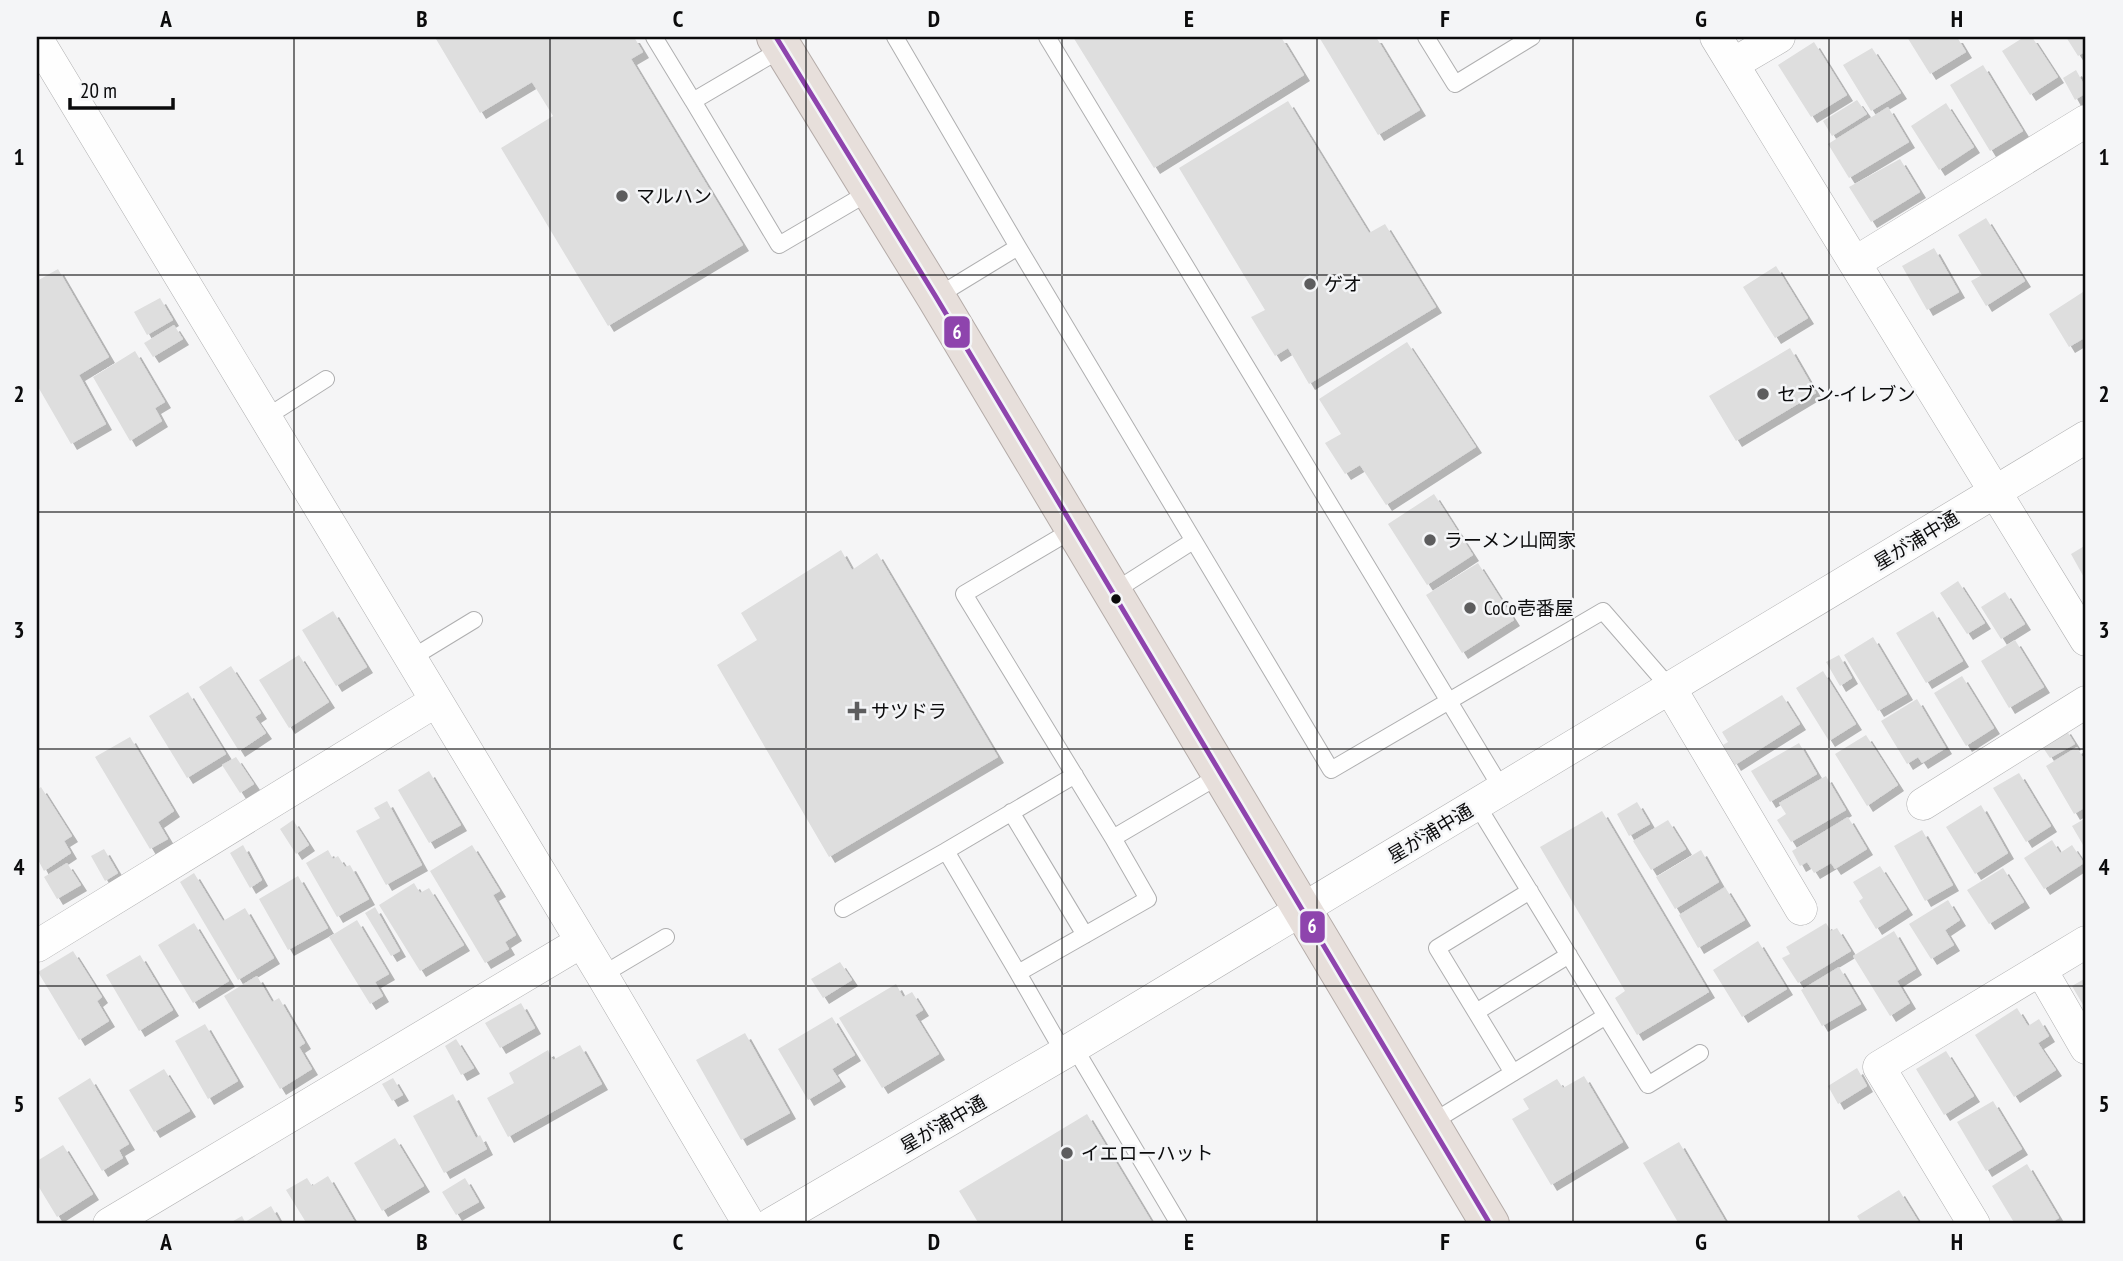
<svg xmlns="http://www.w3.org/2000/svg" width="2123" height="1261" viewBox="0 0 2123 1261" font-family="'PT Sans Narrow','Noto Sans JP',sans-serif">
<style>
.building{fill:#dedede;filter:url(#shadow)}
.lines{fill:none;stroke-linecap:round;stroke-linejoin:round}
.lane-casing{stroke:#afafb0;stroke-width:18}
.street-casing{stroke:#afafb0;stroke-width:33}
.highway-casing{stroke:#b4aba8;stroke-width:40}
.lane{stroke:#fefefe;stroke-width:16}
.street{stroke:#fefefe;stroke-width:32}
.highway{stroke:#e7dfdb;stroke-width:38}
.bus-1-casing{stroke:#f4f5f7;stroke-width:10}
.bus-1{stroke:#8e44ad;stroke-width:5}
.grid{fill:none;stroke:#0b0b0c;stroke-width:2;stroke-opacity:0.55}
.poi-dot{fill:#5d5d5e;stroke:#f4f5f7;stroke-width:2.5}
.bus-dot{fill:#0b0b0c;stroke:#f4f5f7;stroke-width:2.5}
.labels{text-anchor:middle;stroke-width:5;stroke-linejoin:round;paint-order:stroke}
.poi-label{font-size:19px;fill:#0b0b0c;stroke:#f4f5f7;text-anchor:start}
.street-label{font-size:19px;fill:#0b0b0c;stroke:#f4f5f7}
.line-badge{stroke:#f4f5f7;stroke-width:2.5}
.badge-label{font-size:19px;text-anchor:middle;font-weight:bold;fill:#fff}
.neatline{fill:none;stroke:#0b0b0c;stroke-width:2.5}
.grid-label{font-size:23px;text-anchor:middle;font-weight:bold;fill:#0b0b0c}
</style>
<defs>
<filter id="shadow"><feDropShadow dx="6" dy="6" stdDeviation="0" flood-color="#0004"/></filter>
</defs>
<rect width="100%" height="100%" fill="#f5f5f6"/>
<path class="building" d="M440,37H634L643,52L631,59L743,245L608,326L501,148L553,116L532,82L480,113L436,39Z
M1073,37H1281L1304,75L1154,168Z
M1319,37H1376L1420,110L1378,135Z
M1907,37H1957L1966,52L1930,74Z
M2024,37H2032L2058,77L2030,95L2002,51Z
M2066,37H2086V51L2078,56Z
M1814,42L1847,95L1811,117L1778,65Z
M1872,48L1901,93L1871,111L1843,65Z
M1983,65L2023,131L1990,151L1950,85Z
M2076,70L2086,88V93L2075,100L2063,78Z
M1857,100L1867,114L1832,136L1823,121Z
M1288,101L1369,233L1385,224L1436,307L1309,384L1288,348L1275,356L1251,317L1265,310L1179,168Z
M1946,103L1974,147L1939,170L1911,126Z
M1888,107L1909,142L1849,178L1828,144Z
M1900,159L1920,192L1871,222L1849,187Z
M1986,218L2025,281L1986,306L1971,281L1982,275L1958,235Z
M1934,248L1959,292L1927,310L1902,266Z
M1776,266L1808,318L1775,338L1743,287Z
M58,269L109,357L79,375L106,424L71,444L37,385V281Z
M2083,292L2086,298V337L2069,347L2049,314Z
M160,298L173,320L147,335L134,312Z
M174,325L183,339L153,357L144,343Z
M1407,342L1476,447L1386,505L1360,465L1345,474L1325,443L1341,434L1319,399Z
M1790,348L1816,393L1736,441L1709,396Z
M135,351L165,402L155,408L162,421L130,441L93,377Z
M1434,494L1473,555L1427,585L1388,524Z
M2086,545V581L2071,554Z
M841,550L852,570L877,553L998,757L829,857L717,665L757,640L741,613Z
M1478,563L1514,620L1462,653L1426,595Z
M1958,581L1985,623L1967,634L1940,593Z
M2005,592L2025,624L2001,639L1981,607Z
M333,611L367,667L336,686L302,630Z
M1933,611L1963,661L1926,683L1896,633Z
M1873,637L1907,694L1878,711L1844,655Z
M2015,640L2044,687L2009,708L1981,661Z
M299,655L329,702L289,728L259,680Z
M1839,655L1852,678L1840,686L1826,662Z
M231,666L261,713L255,717L266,733L239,751L199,687Z
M1823,671L1856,724L1829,741L1796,688Z
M1962,676L1994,728L1966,746L1934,693Z
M188,692L226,754L187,778L149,716Z
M1782,695L1800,724L1735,765L1723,745L1728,742L1722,732Z
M1917,699L1946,748L1922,763L1918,757L1907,764L1881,721Z
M2065,728L2075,744L2050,758L2040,743Z
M1866,735L1898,785L1867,806L1835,754Z
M130,737L174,811L158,822L168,839L150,849L95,757Z
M1799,743L1817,774L1770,802L1751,771Z
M2077,747L2086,763V807L2074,814L2046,766Z
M236,757L254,784L240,793L222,765Z
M429,771L461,825L429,843L398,790Z
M2019,773L2051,826L2026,842L1993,788Z
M1826,776L1846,810L1791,842L1777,820L1786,814L1779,803Z
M41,787L72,836L64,841L71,853L44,871L37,858V790Z
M387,801L422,865L386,885L356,831L380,818L374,808Z
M1637,802L1650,824L1629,836L1617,814Z
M1981,805L2008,853L1975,874L1946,827Z
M1602,811L1709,992L1637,1035L1615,998L1625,991L1540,847Z
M1848,817L1867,849L1835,869L1831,863L1814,873L1807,862L1800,866L1792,851Z
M2086,818V850L2072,826Z
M293,820L309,845L296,854L280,829Z
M1668,820L1686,849L1651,870L1633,841Z
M1922,830L1953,885L1925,901L1894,846Z
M2052,840L2060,853L2072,845L2084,863L2044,889L2024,858Z
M243,845L262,880L250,888L230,853Z
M472,845L500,891L493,895L516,935L505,942L509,949L485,963L430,871Z
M104,849L118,873L105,881L91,856Z
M328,850L333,859L338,856L345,867L350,865L369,899L337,917L306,863Z
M1701,850L1719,882L1675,909L1656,877Z
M67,863L81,885L57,899L44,877Z
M1880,866L1907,909L1876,929L1859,901L1863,898L1853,882Z
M2003,868L2024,902L1989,924L1967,890Z
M194,873L223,921L245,908L274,958L238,980L180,882Z
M298,876L328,928L288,950L259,899Z
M414,883L420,893L429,888L464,945L420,971L379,905Z
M1725,887L1745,920L1698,948L1679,915Z
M1948,900L1960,920L1945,930L1954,945L1931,959L1909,924Z
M375,907L400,951L391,956L365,913Z
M357,920L389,974L375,982L383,996L370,1004L329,937Z
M194,923L229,981L193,1003L158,945Z
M1826,923L1831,931L1837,928L1851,951L1798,983L1782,958L1790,954L1786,947Z
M1894,931L1916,969L1897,981L1910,1003L1890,1016L1853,956Z
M1758,941L1787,989L1742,1017L1713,970Z
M73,951L102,997L97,1001L109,1021L79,1040L38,972Z
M140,955L173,1010L139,1031L106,975Z
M840,962L852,980L823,998L811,979Z
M1839,967L1861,1004L1822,1026L1801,990Z
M257,976L272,1002L279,998L305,1043L299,1047L312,1069L280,1089L224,996Z
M2086,978V1010L2072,986Z
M896,984L903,997L912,992L923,1010L915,1015L939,1054L882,1088L839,1018Z
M521,1003L535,1028L500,1048L485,1023Z
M2017,1008L2028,1026L2039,1019L2049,1036L2038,1043L2056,1070L2014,1097L1975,1035Z
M832,1017L855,1055L832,1069L840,1081L808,1100L778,1049Z
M205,1024L238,1081L208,1099L175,1041Z
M745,1033L790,1113L741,1140L696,1060Z
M456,1039L474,1068L461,1075L445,1046Z
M580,1045L602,1084L508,1137L487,1098L514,1083L509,1073L548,1050L553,1060Z
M1946,1051L1974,1096L1944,1115L1916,1069Z
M1857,1068L1867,1086L1838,1104L1828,1086Z
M164,1069L190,1111L154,1132L129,1090Z
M1584,1076L1623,1142L1551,1185L1512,1119L1529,1109L1523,1099L1557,1079L1563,1088Z
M90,1078L129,1144L119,1150L123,1158L102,1171L58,1098Z
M393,1078L403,1095L392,1101L382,1084Z
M453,1094L476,1138L480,1135L487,1149L444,1173L413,1116Z
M1993,1101L2022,1149L1986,1171L1957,1122Z
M1087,1114L1153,1224H979L959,1191Z
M395,1138L424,1186L382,1211L354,1163Z
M1679,1142L1727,1224H1679L1643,1163Z
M63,1145L93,1194L57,1217L37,1184V1161Z
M2027,1164L2059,1218L2049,1224H2015L1992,1186Z
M328,1176L356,1224H307L286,1190L307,1178L312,1186Z
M465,1178L479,1202L456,1215L442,1192Z
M1899,1190L1920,1224H1862L1857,1216Z
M271,1206L281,1224H228L242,1216L245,1222Z"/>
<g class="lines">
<defs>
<path id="lane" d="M654,37L693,101
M895,37L1018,247L1331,770L1603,611L1670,688
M1047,37L1502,789
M1426,37L1455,84L1532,37
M783,48L693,101L779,245L871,191
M936,297L1018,247
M265,418L326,379
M1074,529L964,594L1113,838
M1113,592L1193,541
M410,659L474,620
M1477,805L1648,1085L1700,1053
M1011,812L1085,935
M843,909L946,851
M1018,973L946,851L1075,775
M602,975L666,937
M1476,1012L1569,955
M1074,1047L1179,1224
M1064,1053L1018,973L1148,899L1113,838L1222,774
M1513,1073L1437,948L1530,891
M1431,1123L1606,1016"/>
<path id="street" d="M1716,37L2086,640
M37,39L602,975L749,1224
M1733,64L1779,37
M1856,262L2086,121
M1670,688L1801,909
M1923,804L2086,702
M37,946L436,701
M2041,970L2086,1048
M109,1224L581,942
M771,1224L1064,1053L2086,437
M1974,1224L1879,1067L2086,942"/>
<path id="highway" d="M776,37L936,297L1490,1224"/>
</defs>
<use href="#lane" class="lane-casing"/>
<use href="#street" class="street-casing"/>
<use href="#highway" class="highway-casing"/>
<use href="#lane" class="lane"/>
<use href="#street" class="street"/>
<use href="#highway" class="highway"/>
<defs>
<path id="bus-1" d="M776,37L936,297L1490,1224"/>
</defs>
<use href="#bus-1" class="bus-1-casing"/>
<use href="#bus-1" class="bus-1"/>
</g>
<path class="grid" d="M294,37V1224M550,37V1224M806,37V1224M1062,37V1224M1317,37V1224M1573,37V1224M1829,37V1224M37,275H2086M37,512H2086M37,749H2086M37,986H2086"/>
<g class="poi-dot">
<circle cx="622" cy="196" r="7"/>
<circle cx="1310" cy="284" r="7"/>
<circle cx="1763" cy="394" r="7"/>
<circle cx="1430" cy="540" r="7"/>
<circle cx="1470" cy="608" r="7"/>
<path d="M853.5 700.5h7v7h7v7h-7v7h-7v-7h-7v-7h7z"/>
<circle cx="1067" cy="1153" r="7"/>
</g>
<circle class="bus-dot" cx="1116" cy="599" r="6"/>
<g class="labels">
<g class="poi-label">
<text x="636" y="203">マルハン</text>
<text x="1324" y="291">ゲオ</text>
<text x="1777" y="401">セブン-イレブン</text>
<text x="1444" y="547">ラーメン山岡家</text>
<text x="1484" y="615">CoCo壱番屋</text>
<text x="871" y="718">サツドラ</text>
<text x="1081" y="1160">イエローハット</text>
</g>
<g class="street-label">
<text transform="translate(1916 540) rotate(-31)" y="7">星が浦中通</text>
<text transform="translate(1430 833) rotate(-31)" y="7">星が浦中通</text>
<text transform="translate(943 1124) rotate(-30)" y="7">星が浦中通</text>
</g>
</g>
<g class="line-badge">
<rect x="943" y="315" width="28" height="34" rx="7" fill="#8e44ad"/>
<rect x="1299" y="910" width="27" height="34" rx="7" fill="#8e44ad"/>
</g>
<g class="badge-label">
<text x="957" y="339">6</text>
<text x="1312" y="933">6</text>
</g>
<rect width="2123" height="1261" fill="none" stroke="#f4f5f7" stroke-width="77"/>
<path d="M70 98v10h103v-10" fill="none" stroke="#0b0b0c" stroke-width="3.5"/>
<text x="80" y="98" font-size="21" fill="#0b0b0c" stroke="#f4f5f7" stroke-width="5" paint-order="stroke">20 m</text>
<rect x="38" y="38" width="2046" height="1184" class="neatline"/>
<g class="grid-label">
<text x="166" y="27">A</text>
<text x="422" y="27">B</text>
<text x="678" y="27">C</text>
<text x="934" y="27">D</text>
<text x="1189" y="27">E</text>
<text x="1445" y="27">F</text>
<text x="1701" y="27">G</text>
<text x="1957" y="27">H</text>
<text x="19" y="165">1</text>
<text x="2104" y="165">1</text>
<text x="19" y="402">2</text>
<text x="2104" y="402">2</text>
<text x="19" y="638">3</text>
<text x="2104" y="638">3</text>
<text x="19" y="875">4</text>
<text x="2104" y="875">4</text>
<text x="19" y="1112">5</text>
<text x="2104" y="1112">5</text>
<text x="166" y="1250">A</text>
<text x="422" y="1250">B</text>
<text x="678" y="1250">C</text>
<text x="934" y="1250">D</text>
<text x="1189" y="1250">E</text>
<text x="1445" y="1250">F</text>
<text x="1701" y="1250">G</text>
<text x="1957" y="1250">H</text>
</g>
</svg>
